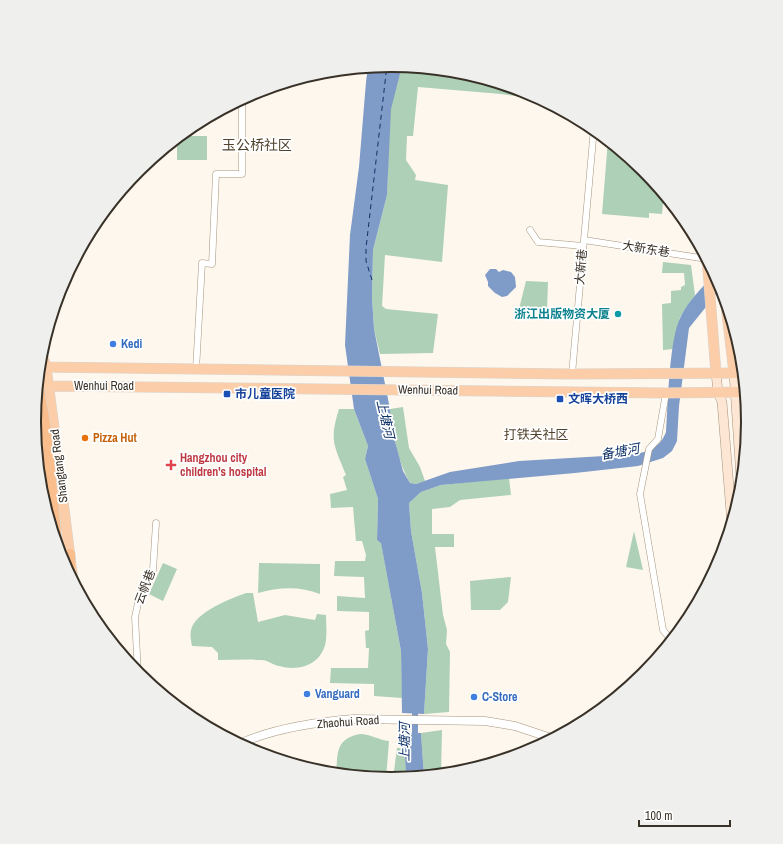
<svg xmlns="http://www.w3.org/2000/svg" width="783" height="844" viewBox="0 0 783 844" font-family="'Archivo Narrow','Noto Sans SC',sans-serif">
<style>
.green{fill:#add0b7}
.water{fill:#7f9bc7}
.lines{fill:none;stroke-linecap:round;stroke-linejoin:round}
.canal{stroke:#7f9bc7;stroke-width:6}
.ferry{stroke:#0e3268;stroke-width:1;stroke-dasharray:5 4;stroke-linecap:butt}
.minor-casing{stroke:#a5947d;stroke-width:7}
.tertiary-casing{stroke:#a5947d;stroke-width:9}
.secondary-casing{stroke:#a5947d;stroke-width:10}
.primary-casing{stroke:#d7d6d4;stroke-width:11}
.trunk-casing{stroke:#d7d6d4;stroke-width:11}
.minor{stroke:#fff;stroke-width:6}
.tertiary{stroke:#fff;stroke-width:8}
.secondary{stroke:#fde7d4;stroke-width:9}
.primary{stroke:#fbcea9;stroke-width:10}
.trunk{stroke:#fabe8c;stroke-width:10}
.trunk-bridge-casing{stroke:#d7d6d4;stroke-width:11;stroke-linecap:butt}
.trunk-bridge{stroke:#fabe8c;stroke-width:10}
.culture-dot{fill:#0f9aa8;stroke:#fff;stroke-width:1.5}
.shop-dot{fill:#3f7fe0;stroke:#fff;stroke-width:1.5}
.transit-dot{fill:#1a4fb4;stroke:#fff;stroke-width:1.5}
.food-dot{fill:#e8710a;stroke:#fff;stroke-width:1.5}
.health-dot{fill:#e0444e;stroke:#fff;stroke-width:1.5}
.labels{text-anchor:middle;stroke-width:3.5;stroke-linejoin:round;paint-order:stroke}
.street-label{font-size:12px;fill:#383127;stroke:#fff}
.culture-label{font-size:12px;font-weight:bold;fill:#0d838f;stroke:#fff;text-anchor:end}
.shop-label{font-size:12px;font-weight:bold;fill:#366cbe;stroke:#fff;text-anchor:start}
.transit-label{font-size:12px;font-weight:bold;fill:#164399;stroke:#fff;text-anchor:start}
.food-label{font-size:12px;font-weight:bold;fill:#c56008;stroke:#fff;text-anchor:start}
.health-label{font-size:12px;font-weight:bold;fill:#be3a42;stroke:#fff;text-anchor:start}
.water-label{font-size:13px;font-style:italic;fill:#0e3268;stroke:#fff}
.neighbourhood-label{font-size:13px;fill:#52432e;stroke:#fff}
.quarter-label{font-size:14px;fill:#52432e;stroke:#fff}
.rim{fill:none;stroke:#383127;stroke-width:2}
</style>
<rect width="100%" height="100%" fill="#fef7ed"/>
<path class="green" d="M401,70C450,76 500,77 544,100L501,94L418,87L413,136H407L406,160L416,175L415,180L448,185L442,262L385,255L382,306L386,309L438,314L433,353L380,354L374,329L372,298L373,250L387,195L390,109Z
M181,136H207V160H177V138Z
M608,140L638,164V166L644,169L664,193L662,214L649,213V218L602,214Z
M663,262L691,265L695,295L680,317L673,349L663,350L662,304L671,303V291L681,290V287L685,285L684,273H662Z
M526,281L548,282L547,310L519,309Z
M403,407L409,448L420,467L425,481L416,484L410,483C397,460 393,434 390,409Z
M339,409H354L368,446L365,459L378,499L377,540L381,542L401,651L402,698L374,696V684L330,683L331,668H368L369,648H366L365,631L369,630V612L337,611V596L365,598L364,577L334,576L335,561H365L366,555L362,541H356L353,507L331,508L330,494L347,490L343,477L346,475C334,445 329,441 339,409Z
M509,478L511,495L460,500L450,507L432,509V534H454V547H435L443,615L447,630L446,644L450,652L449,712L424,714L428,649L422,593L411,531L409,503L421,492L441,485Z
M634,531L643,570L626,567Z
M163,563L177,569L163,601L149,594Z
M259,563L320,564V594C300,586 279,587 258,593Z
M511,577L508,602L500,610H471L470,581Z
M246,593H253L258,622L285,615L315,620L317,614L326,615C326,623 327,632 326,640C323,664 300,672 279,666C273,665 268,660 261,660C247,659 232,660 218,660V653L212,647L192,646C191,641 190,635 191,630C195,612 230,599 246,593Z
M442,730L441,775L424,776L421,733Z
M360,734C371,734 378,740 389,741L386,779L336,774C338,753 335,739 360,734Z
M397,748H405L406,778L393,779Z"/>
<path class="water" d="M392,65L461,71L491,80L401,70L391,109L387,195L373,250L372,298L374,329L390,409L393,434L403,471L410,483L416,484L450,472L519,461L638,454C652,449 660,447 666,432C668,405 669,338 681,316C689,300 703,287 715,273L722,287L689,328L679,406L677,441L672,451L663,458L638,466L575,473L441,485L421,492L409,503L411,531L422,593L428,649L424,714L402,713L401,651L381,543L377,540L378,499L365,459L368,446L354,409L345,345L350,235L359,167L366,82L367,74L360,68Z
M490,269H496L499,272L503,270L511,272L515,277L516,287L507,296L502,297L495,293L488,286V282L485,275Z
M404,733H421L424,776L406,778Z"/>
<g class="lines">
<path class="canal" d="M415,707V740"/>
<path class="ferry" d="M372,280L366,261V248L387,65"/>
<defs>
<path id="minor" d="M530,230L538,242L583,246
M584,240L707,259
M196,370L202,263L212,264L216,174H242V99
M572,374L594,128
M666,393L658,439L649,449L640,494L663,630L672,641
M138,674L135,617L139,599L153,570L156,523"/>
<path id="tertiary" d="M239,744C274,728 316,722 354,719L485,721L515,726L554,739"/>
<path id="secondary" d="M716,373L718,392L722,402L732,524
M734,373L742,493"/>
<path id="primary" d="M707,258L716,373
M725,297L734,373
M41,351L46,367L53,420L73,581
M39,367L572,374L744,373
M38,384L48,386L666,393L746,392"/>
<path id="trunk" d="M35,413L41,452L46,510
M70,575V554"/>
</defs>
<use href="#minor" class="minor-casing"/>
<use href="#tertiary" class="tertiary-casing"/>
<use href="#secondary" class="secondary-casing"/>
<use href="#primary" class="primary-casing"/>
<use href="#trunk" class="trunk-casing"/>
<use href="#minor" class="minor"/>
<use href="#tertiary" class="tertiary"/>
<use href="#secondary" class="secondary"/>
<use href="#primary" class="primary"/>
<use href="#trunk" class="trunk"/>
<defs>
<path id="trunk-bridge" d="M38,384L46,429L57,543"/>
</defs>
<use href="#trunk-bridge" class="trunk-bridge-casing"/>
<use href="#trunk-bridge" class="trunk-bridge"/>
</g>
<circle class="culture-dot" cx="618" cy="314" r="4"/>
<g class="shop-dot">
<circle cx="113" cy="344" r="4"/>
<circle cx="307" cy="694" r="4"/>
<circle cx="474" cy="697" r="4"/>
</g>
<g class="transit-dot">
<rect x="223" y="390" width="8" height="8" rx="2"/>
<rect x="556" y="395" width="8" height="8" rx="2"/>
</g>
<circle class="food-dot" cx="85" cy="438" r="4"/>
<path class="health-dot" d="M169 459h4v4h4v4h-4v4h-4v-4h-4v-4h4z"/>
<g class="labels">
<g class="street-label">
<text transform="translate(646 249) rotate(9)" y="4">大新东巷</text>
<text transform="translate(581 267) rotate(-85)" y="4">大新巷</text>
<text x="104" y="390">Wenhui Road</text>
<text transform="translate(428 390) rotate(1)" y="4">Wenhui Road</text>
<text transform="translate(59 466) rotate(-97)" y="4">Shangtang Road</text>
<text transform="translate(145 587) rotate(-69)" y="4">云帆巷</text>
<text transform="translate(348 722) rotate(-4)" y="4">Zhaohui Road</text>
</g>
<g class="culture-label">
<text x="610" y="318">浙江出版物资大厦</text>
</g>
<g class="shop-label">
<text x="121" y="348">Kedi</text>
<text x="315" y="698">Vanguard</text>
<text x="482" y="701">C-Store</text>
</g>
<g class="transit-label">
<text x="235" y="398">市儿童医院</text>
<text x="568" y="403">文晖大桥西</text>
</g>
<g class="food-label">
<text x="93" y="442">Pizza Hut</text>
</g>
<g class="health-label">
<text x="180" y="462">Hangzhou city<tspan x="180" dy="14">children's hospital</tspan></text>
</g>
<g class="water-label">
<text transform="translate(386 419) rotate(77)" y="5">上塘河</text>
<text transform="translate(620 451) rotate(-10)" y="5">备塘河</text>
<text transform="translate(404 742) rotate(-90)" y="5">上塘河</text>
</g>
<g class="neighbourhood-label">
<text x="536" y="439">打铁关社区</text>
</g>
<g class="quarter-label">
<text x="257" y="150">玉公桥社区</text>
</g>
</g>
<path d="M0 0H783V844H0ZM41 422a350 350 0 1 1 700 0a350 350 0 1 1-700 0Z" fill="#efefee" fill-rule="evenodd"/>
<path class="rim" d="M41 422a350 350 0 1 1 700 0a350 350 0 1 1-700 0Z"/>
<path d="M639 820v6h91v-6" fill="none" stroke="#383127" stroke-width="2"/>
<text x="645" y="820" font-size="12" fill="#383127" stroke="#ffffff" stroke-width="3" paint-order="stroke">100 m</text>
</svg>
